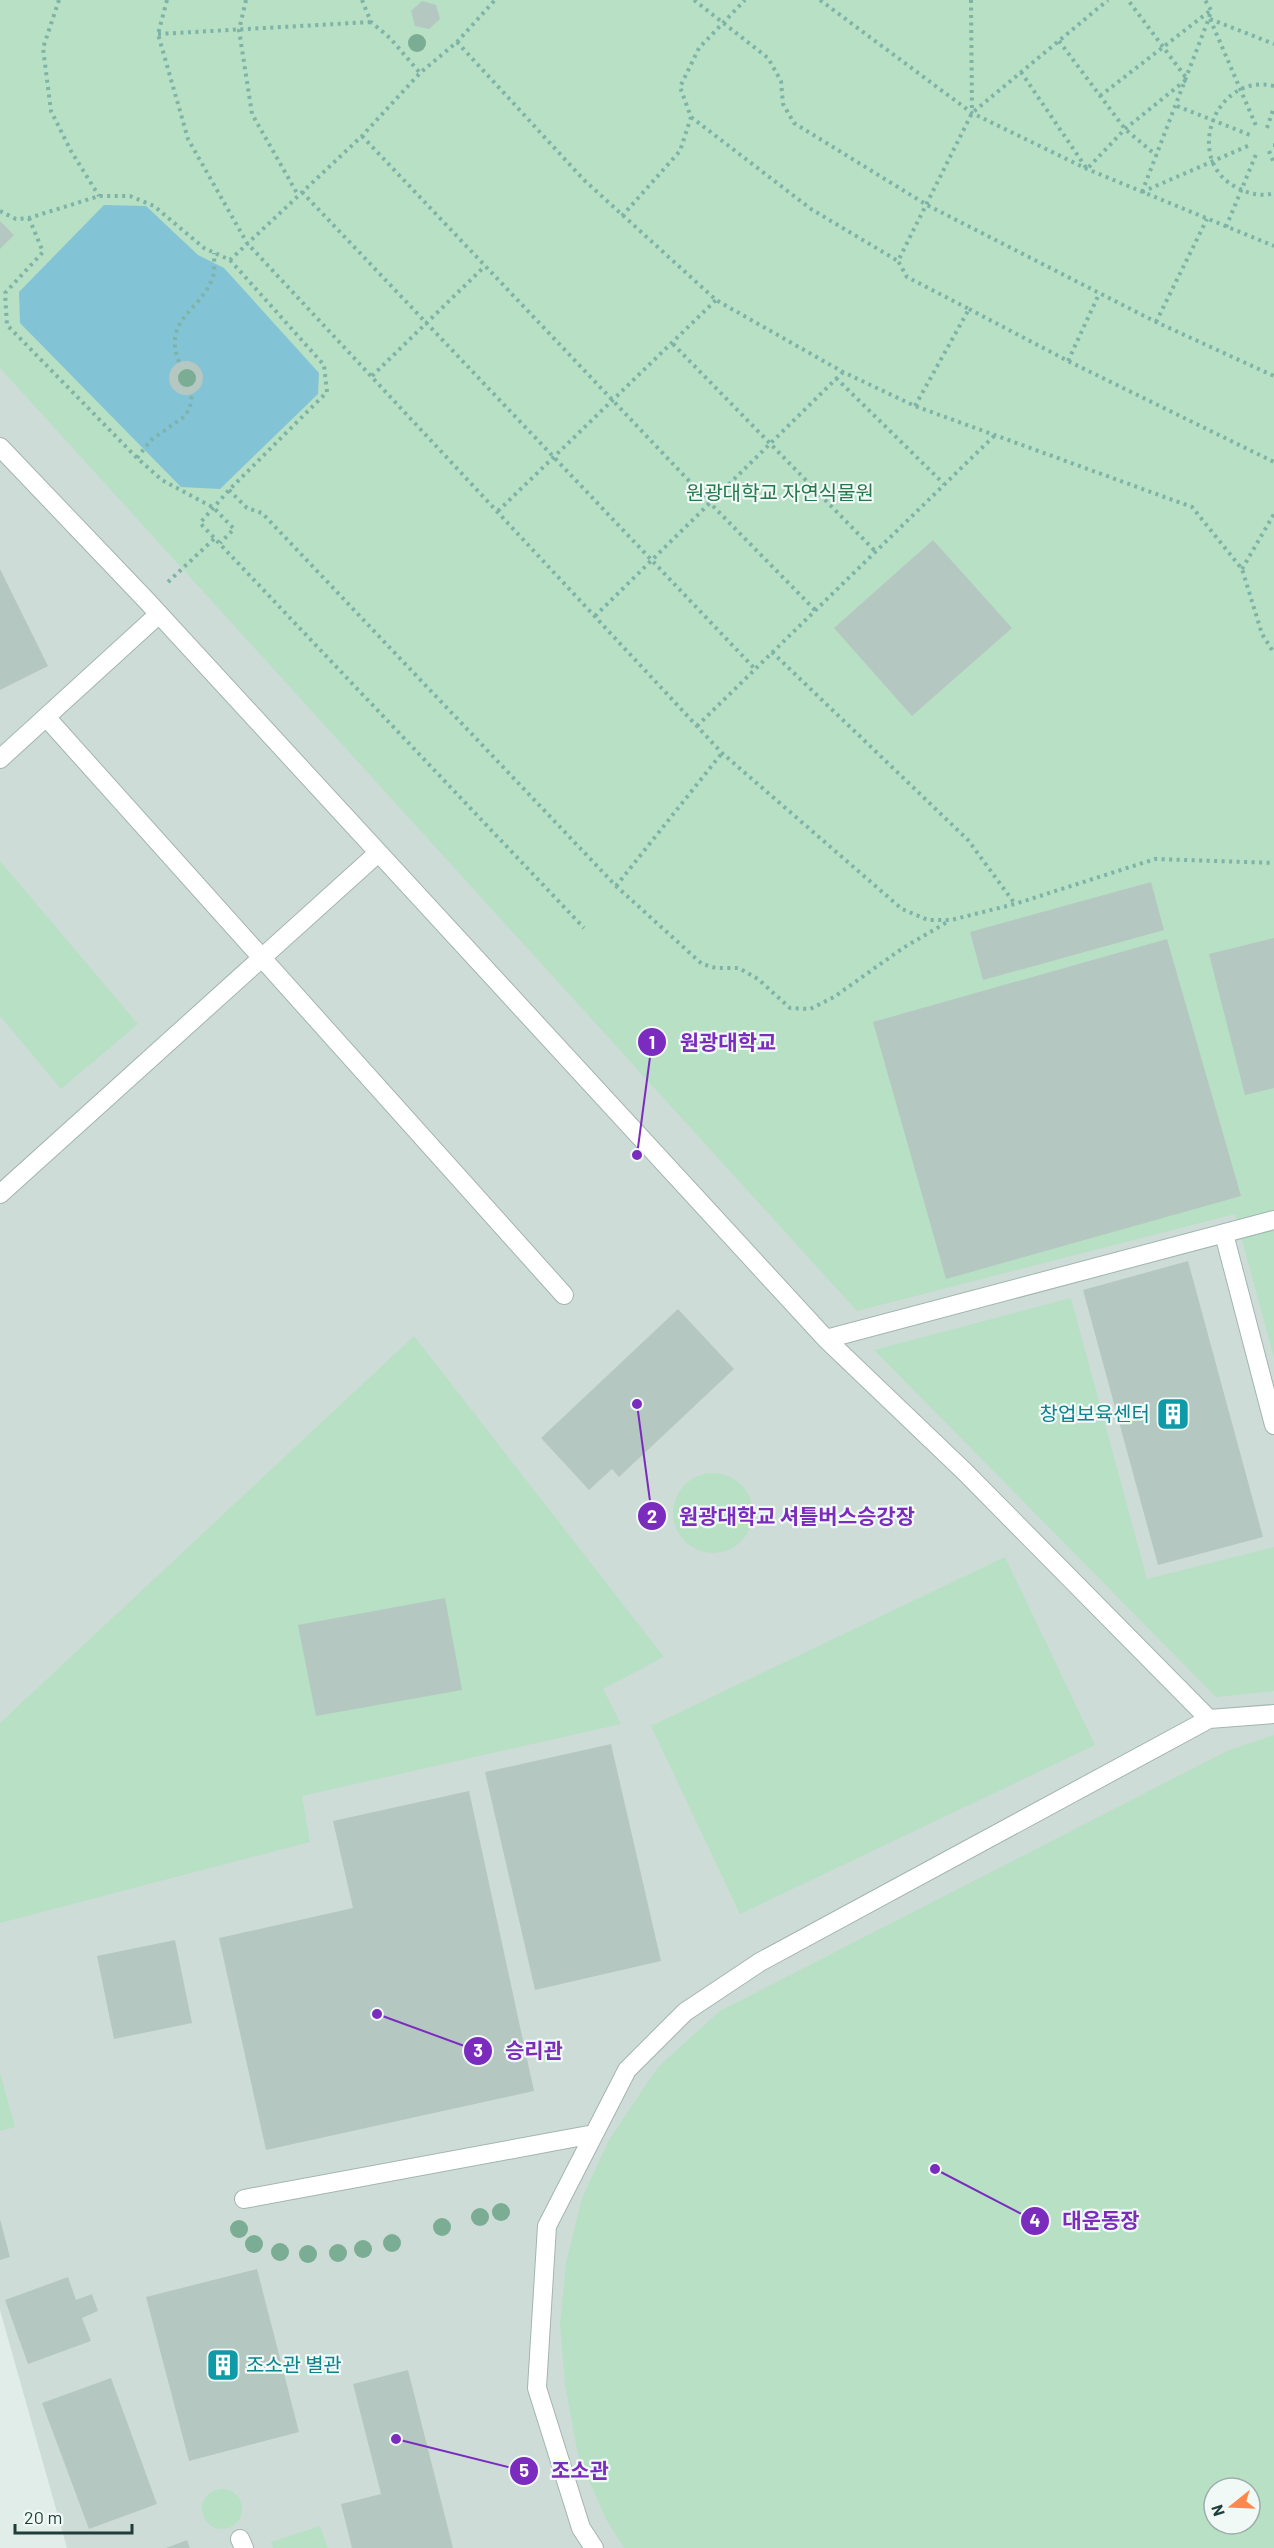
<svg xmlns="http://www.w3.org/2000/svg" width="1274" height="2548" viewBox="0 0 1274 2548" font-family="Barlow,'Noto Sans KR',sans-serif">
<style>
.built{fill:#cedcd7;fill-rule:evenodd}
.green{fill:#b7e0c5;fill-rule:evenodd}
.water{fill:#83c3d6}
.building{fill:#b5c7c1}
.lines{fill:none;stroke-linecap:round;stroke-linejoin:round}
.lane-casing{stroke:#a2b5b0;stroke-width:20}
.path{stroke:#7eb3a7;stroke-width:4;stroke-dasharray:3 4.5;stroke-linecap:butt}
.lane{stroke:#fff;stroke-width:18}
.tree{fill:#7aad93}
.labels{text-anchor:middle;stroke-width:4.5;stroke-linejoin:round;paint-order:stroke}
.park-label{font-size:20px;fill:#26794d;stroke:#f1f9f6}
.culture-label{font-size:20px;fill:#0d838f;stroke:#f1f9f6;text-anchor:end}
.leader{fill:none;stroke:#7b2cbf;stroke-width:2}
.callout-dot{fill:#7b2cbf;stroke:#f1f9f6;stroke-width:2}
.mark-label{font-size:18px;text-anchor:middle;font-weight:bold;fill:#fff}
.callout-label{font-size:21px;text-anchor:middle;font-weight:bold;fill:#7b2cbf;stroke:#f1f9f6;stroke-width:4.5;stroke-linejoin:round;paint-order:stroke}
</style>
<rect width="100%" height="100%" fill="#e0ede8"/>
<path class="built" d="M0,0H1274V2548H67L0,2310ZM1214,2488H1250V2524H1214Z"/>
<path class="green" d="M0,0H1274V1358L1235,1214L857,1311L0,368Z
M0,861L138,1024L61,1089L0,1016Z
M1071,1298L1147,1579L1274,1547V1691L1216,1697L874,1350Z
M414,1336L664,1657L603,1689L621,1724L302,1796L310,1842L0,1923V1723Z
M673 1513a40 40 0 1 1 80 0a40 40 0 1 1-80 0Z
M1005,1557L1095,1745L740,1914L651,1726Z
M1274,1735V2548H624L606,2519L578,2455L565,2385L560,2324L566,2263L582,2198L609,2140L658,2067L720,2011L1229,1750ZM1214,2488H1250V2524H1214Z
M0,2073L15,2127L0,2131Z
M202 2509a20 20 0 1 1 40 0a20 20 0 1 1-40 0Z
M320,2526L328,2548H273L271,2542Z"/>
<path class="water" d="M104,205L146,206L198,255L224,268L319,373L318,394L220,489L181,487L20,323L19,292Z"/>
<path class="building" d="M422,1L436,5L440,19L429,29L415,26L411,11Z
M0,221L14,235L0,249Z
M169 378a17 17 0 1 1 34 0a17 17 0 1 1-34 0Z
M933,540L1012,628L912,716L834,628Z
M0,569L48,666L0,690Z
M1151,882L1164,930L983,980L970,932Z
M1274,938V1088L1245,1095L1209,954Z
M1167,939L1241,1196L946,1279L873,1022Z
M1188,1261L1263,1537L1158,1565L1083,1290Z
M678,1309L734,1369L619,1477L612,1469L589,1490L541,1438Z
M445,1598L462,1690L316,1716L298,1625Z
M611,1744L661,1961L535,1990L485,1772Z
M469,1791L534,2091L266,2150L219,1938L353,1908L333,1821Z
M175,1940L192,2023L114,2039L97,1956Z
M0,2219L10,2257L0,2260Z
M257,2269L299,2432L189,2461L146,2297Z
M68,2277L76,2300L92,2294L98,2311L82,2318L91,2341L28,2364L5,2300Z
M408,2370L453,2548H352L341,2504L381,2494L353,2384Z
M111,2378L157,2504L89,2529L42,2403Z
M187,2540L190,2548H166Z"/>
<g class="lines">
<defs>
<path id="lane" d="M0,447L147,601L826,1339L964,1471L1209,1719
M46,717L564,1295
M0,759L159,614
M0,1194L378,853
M1224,1234L1274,1425
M826,1339L1274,1220
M244,2199L594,2134
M240,2539L244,2548
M594,2548L581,2528L537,2388L547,2226L627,2070L685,2012L760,1962L1209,1719L1274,1714"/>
</defs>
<use href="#lane" class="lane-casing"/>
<path class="path" d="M59,0L43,48L51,111L71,151L99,196
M167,0L158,34L188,139L247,243L722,753L902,909L928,920H951L1015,904L1155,859L1274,863
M246,0L239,30L252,114L298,195
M362,0L371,22L390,38L420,73
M694,0L768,58L781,81L783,104L794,123L927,205L1156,322L1274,376
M820,0L972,113L1087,169L1274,246
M971,0L972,112
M1210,19L1257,128
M1210,19L1274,44
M158,34L371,22
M1059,41L1125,129L1157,156
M457,42L584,180L716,300L843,372L915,406L1192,507L1242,569L1262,634L1274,653
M1021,72L1087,169L1125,129L1187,79L1128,0
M1274,86C1214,72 1182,162 1238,188C1249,194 1262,197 1274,193
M1100,96L1211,10
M1177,106L1250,135
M691,117L811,209L898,261
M1267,128L1274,107
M362,136L710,503L815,610
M1273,145H1274
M1269,151L1274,163
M302,192L755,669
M1142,192L1209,18L1211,10L1205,0
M1142,192L1250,145
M0,211L16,219L29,218L99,196H130L154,206L204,248L230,260L362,136L420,73L457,42L495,0
M622,216L680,151L691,117L680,87L699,48L745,0
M29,218L43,252L5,293L7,325L137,458L162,480L214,508L234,529L220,543
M1226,227L1257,152
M230,260L324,365L327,392L229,490L200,523L584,928
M969,309L1068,361L1274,462
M1156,322L1207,219
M673,344L875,551
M1068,361L1099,294
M179,362C162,319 201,311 213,277C215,270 214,260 214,253
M372,376L485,266
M836,378L944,484
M915,406L969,309L907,277L898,261L972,113L1108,0
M137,458L151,440L185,416L190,407L192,394
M229,490L247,508L262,513L616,886L702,964L716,968H739L758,979L790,1008L810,1009L834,997L903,948L949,921
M498,511L716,300
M1242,569L1274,514
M168,582L216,537
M595,616L843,372
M772,652L968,840L1015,904
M697,726L994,436
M616,886L722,753"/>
<use href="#lane" class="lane"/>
</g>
<g class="tree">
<circle cx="417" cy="43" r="9"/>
<circle cx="187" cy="378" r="9"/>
<circle cx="711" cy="1514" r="9"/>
<circle cx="501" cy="2212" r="9"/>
<circle cx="480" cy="2217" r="9"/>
<circle cx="442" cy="2227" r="9"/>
<circle cx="239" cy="2229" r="9"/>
<circle cx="392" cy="2243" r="9"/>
<circle cx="254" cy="2244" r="9"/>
<circle cx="363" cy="2249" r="9"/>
<circle cx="280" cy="2252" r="9"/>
<circle cx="338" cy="2253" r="9"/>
<circle cx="308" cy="2254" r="9"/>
</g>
<defs>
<symbol id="building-square" viewBox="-11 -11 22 22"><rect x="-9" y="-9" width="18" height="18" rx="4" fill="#0f9aa8" stroke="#f1f9f6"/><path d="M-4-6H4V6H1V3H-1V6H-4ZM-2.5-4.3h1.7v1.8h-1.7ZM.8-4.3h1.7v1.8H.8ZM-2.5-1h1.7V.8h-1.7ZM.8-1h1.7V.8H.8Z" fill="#fff"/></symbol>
</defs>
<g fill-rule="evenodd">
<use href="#building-square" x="1154" y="1395" width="38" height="38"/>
<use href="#building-square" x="204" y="2346" width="38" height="38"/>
</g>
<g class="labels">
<g class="park-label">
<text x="780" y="500">원광대학교 자연식물원</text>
</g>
<g class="culture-label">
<text x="1150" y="1421">창업보육센터</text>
<text x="246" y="2372" text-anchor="start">조소관 별관</text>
</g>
</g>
<path class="leader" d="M637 1155L652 1042M637 1404L652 1516M377 2014L478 2051M935 2169L1035 2221M396 2439L524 2471"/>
<g class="callout-dot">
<circle cx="637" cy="1155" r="6"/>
<circle cx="637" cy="1404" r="6"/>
<circle cx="377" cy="2014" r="6"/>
<circle cx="935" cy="2169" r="6"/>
<circle cx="396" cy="2439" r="6"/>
<circle cx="652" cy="1042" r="15"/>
<circle cx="652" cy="1516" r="15"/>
<circle cx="478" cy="2051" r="15"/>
<circle cx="1035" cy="2221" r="15"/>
<circle cx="524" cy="2471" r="15"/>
</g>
<g class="mark-label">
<text x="652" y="1049">1</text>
<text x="652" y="1523">2</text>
<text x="478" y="2057">3</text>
<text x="1035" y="2227">4</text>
<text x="524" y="2477">5</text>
</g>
<g class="callout-label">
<text x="728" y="1050">원광대학교</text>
<text x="797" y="1524">원광대학교 셔틀버스승강장</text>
<text x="534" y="2058">승리관</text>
<text x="1101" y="2228">대운동장</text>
<text x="580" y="2478">조소관</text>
</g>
<g transform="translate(1232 2506) rotate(252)"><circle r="28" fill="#f1f9f6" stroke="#9daeaa" stroke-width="1.5"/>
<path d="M0-4.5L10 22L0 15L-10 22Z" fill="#fd874d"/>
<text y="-9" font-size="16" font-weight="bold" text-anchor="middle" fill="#1f3e39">N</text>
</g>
<path d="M15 2524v9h117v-9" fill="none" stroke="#1f3e39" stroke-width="3"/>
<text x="24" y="2524" font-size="18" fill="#1f3e39" stroke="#f1f9f6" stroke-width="4.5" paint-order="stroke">20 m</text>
</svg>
